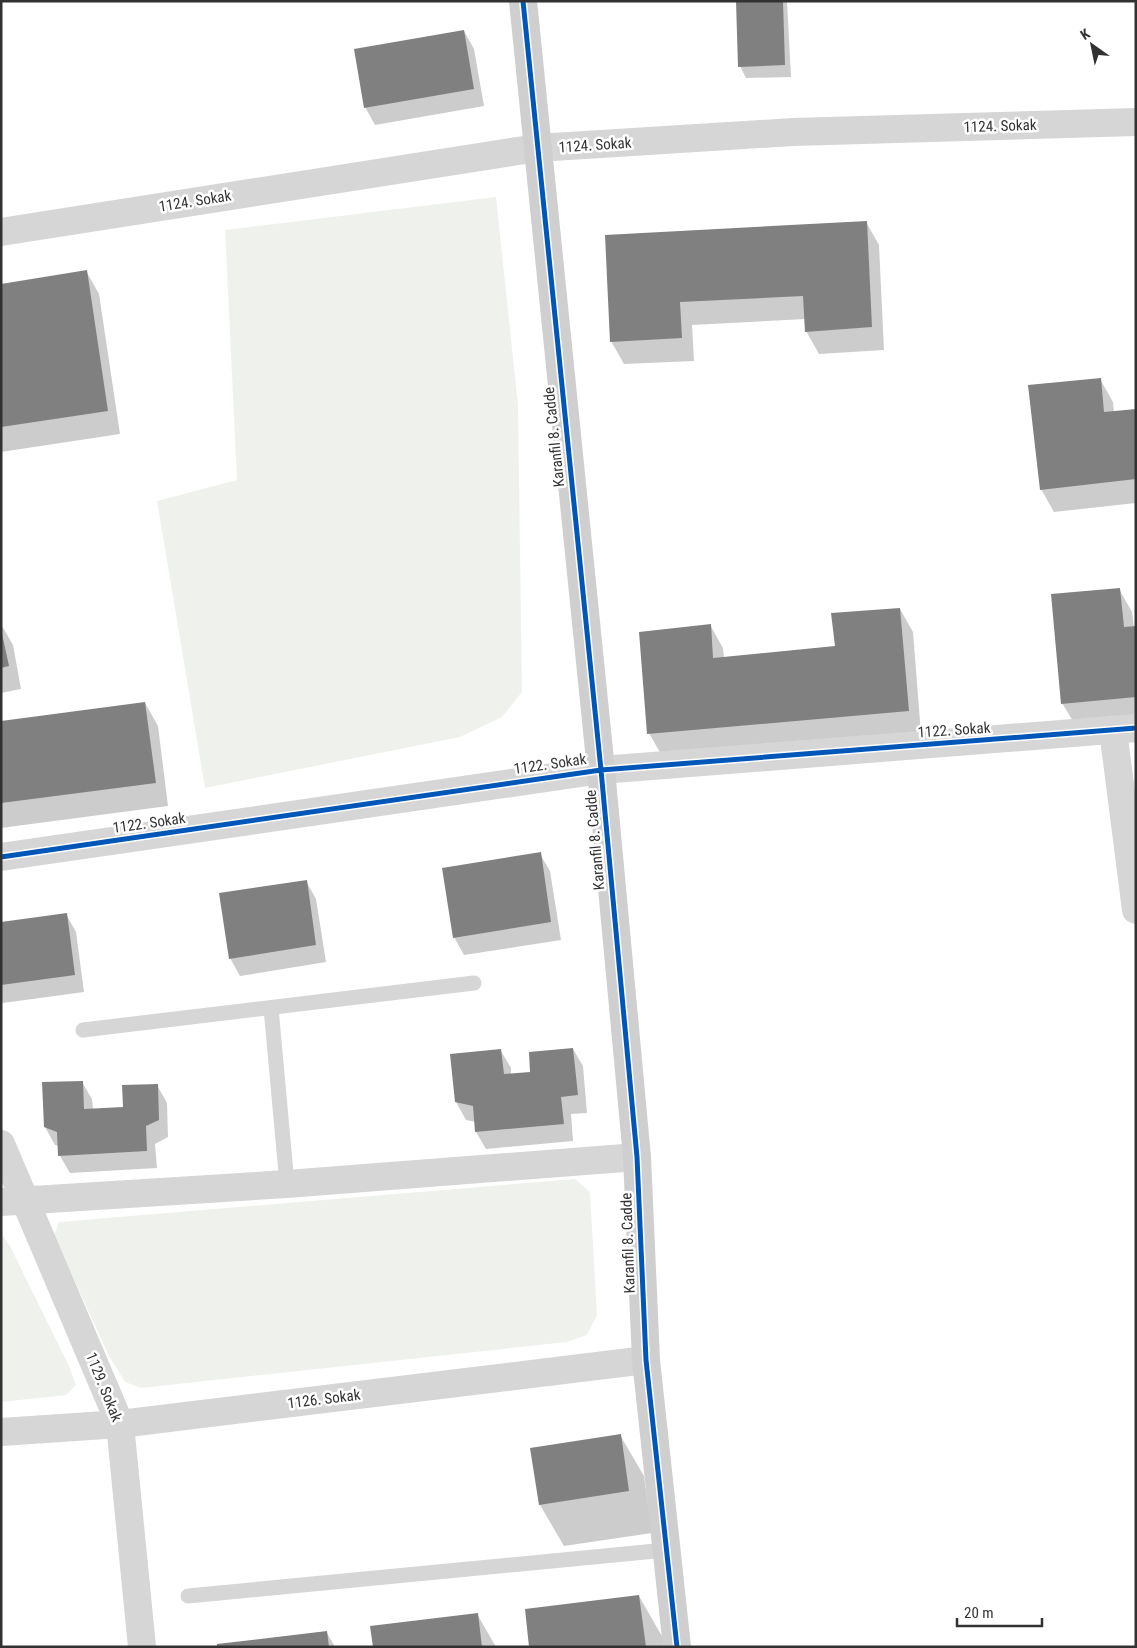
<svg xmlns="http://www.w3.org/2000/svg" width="1137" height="1648" viewBox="0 0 1137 1648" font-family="'Roboto Condensed',sans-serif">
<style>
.green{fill:#eff2ec}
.shadow{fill:#0003}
.building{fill:#808080}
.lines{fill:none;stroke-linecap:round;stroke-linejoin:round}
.lane{stroke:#d6d6d6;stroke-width:15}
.street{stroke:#d6d6d6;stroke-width:28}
.secondary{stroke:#cfcfcf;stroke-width:28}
.cycleway-casing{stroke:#fff;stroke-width:8}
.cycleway{stroke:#0057b8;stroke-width:5}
.labels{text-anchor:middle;stroke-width:5;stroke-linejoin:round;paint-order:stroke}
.street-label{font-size:15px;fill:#323232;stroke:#fff}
</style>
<rect width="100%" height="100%" fill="#fff"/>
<path class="green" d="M496,197L518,405L522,692L502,717L460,737L205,788L157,501L237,480L225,230Z
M575,1179L590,1192L597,1315L587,1335L567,1342L141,1388L125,1382L109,1356L54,1236L59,1222Z
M1,1233L10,1246L68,1364L76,1385L66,1395L1,1402Z"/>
<path class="shadow" d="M738,1H787L791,77L746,78L740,66Z
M464,31L474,49L484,106L375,125L365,107Z
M866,222L879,245L884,350L819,354L806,331V319L692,325L694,361L624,364L611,341L606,236Z
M86,271L99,294L120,434L1,452V285Z
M1100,379L1113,402L1114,412L1136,410V503L1054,512L1041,489Z
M1119,589L1132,612L1134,628L1136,627V720L1076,726L1062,703Z
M900,609L913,632L921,734L662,756L649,733L710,625L723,648L724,658L836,647Z
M1,624L13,645L21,689L1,693Z
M145,703L158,726L168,806L1,828V722Z
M540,854L550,871L561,940L464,955L454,937Z
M306,881L316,899L326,962L240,976L230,958Z
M66,914L76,932L84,992L3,1003L1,1000V923Z
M573,1049L583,1066L587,1113L571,1114L573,1141L486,1149L476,1132V1122L466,1120L456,1102L501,1051L511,1068V1075L532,1073Z
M82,1082L92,1099L93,1110L124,1109L157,1085L167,1103L168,1137L155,1144L157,1168L70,1173L60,1156L59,1146L55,1145L45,1127Z
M620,1435L644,1476L652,1533L564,1546L540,1505L532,1449Z
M639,1596L663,1638L664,1647H531Z
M477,1614L496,1647H374Z
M327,1633L335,1647H218Z"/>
<path class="building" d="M736,1H783L785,65L738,67Z
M464,30L474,89L364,108L354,49Z
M867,221L872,327L805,332L803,296L680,302L682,338L610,342L605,235Z
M87,270L108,411L1,427V284Z
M1101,378L1104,412L1136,409V479L1040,490L1028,385Z
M1120,588L1124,627L1136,626V697L1061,704L1051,594Z
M900,608L909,711L647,734L639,632L711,624L713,658L835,646L831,613Z
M1,629L9,666L1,668Z
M145,702L156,783L1,803V721Z
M541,852L551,922L453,938L442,868Z
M307,880L316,945L229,959L219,893Z
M67,913L75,975L1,985V922Z
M573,1048L578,1095L561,1097L564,1124L475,1132L473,1106L455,1102L450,1054L501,1049L504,1074L530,1072L529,1052Z
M83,1081L84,1109L123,1107L122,1085L158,1084L159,1120L146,1126L147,1151L58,1156L57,1132L44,1127L42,1082Z
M621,1434L629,1491L539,1505L530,1448Z
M639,1595L646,1647H529L525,1609Z
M478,1613L482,1647H373L370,1626Z
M327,1631L329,1647H217V1644Z"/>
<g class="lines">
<path class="lane" d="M271,1008L287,1184
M83,1030L474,983
M188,1596L666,1550"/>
<path class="street" d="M1,232L537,148L793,132L1136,122
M1113,730L1136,910
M1,857L601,770L1136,728
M1,1144L120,1424L142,1647
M1,1202L287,1184L637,1157
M1,1432L120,1424L646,1360"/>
<path class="secondary" d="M523,1L601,770L637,1157L646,1360L677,1647"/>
<defs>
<path id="cycleway" d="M523,1L601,770L637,1157L646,1360L677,1647
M1,857L601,770L1136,728"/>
</defs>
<use href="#cycleway" class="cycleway-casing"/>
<use href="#cycleway" class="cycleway"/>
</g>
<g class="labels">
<g class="street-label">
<text transform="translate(1000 126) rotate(-2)" y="5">1124. Sokak</text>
<text transform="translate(595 145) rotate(-4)" y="5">1124. Sokak</text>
<text transform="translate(195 201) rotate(-9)" y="5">1124. Sokak</text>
<text transform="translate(554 437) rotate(-96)" y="5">Karanfil 8. Cadde</text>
<text transform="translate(954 730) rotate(-4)" y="5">1122. Sokak</text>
<text transform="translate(550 764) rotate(-8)" y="5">1122. Sokak</text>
<text transform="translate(149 823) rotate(-8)" y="5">1122. Sokak</text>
<text transform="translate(595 840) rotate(-95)" y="5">Karanfil 8. Cadde</text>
<text transform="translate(628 1243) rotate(-92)" y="5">Karanfil 8. Cadde</text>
<text transform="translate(104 1387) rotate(68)" y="5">1129. Sokak</text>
<text transform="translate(324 1399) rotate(-7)" y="5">1126. Sokak</text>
</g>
</g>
<rect width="1137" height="1648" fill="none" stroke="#323232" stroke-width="5"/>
<g transform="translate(1092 45) rotate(327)" stroke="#ffffff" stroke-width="4" paint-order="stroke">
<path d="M0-4L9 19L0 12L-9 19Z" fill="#323232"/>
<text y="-8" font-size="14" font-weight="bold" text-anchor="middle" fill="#323232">K</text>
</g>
<path d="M957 1618v8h85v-8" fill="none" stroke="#323232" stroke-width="2.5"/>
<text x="964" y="1618" font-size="15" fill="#323232" stroke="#ffffff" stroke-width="4" paint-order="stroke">20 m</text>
</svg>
